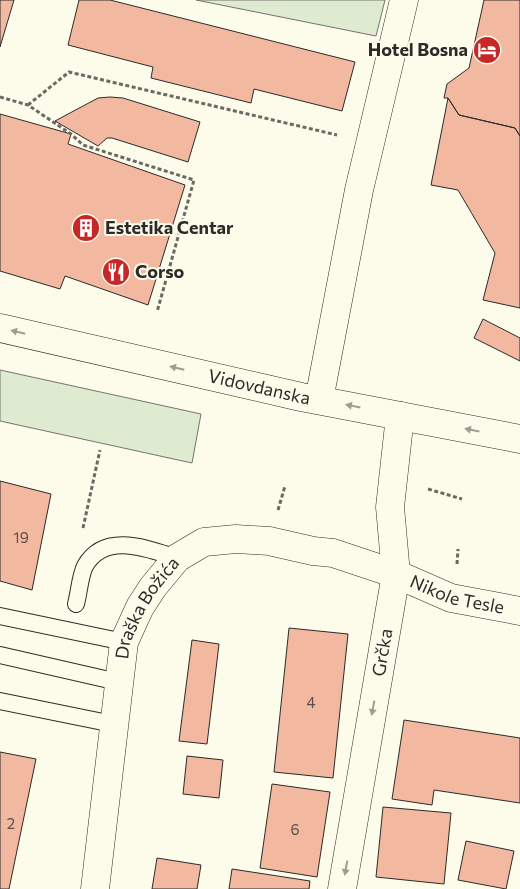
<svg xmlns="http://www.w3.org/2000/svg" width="520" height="889" viewBox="0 0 520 889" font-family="Commissioner,sans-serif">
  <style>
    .green { fill: #deebd1; stroke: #74746e }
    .building { fill: #f2b8a0; stroke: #2b2b2b }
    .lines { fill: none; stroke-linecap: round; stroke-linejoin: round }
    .lane-casing { stroke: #2b2b2b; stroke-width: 18 }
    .street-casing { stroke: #2b2b2b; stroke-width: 29 }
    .secondary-casing { stroke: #2b2b2b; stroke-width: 29 }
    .path { stroke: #6a6964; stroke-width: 3; stroke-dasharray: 4 2.5; stroke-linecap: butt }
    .lane { stroke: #fdfbea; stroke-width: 16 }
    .street { stroke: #fdfbea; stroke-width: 28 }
    .secondary { stroke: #fdfbea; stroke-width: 28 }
    .oneway { fill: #9e9d94 }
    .labels { text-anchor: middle; stroke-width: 4; stroke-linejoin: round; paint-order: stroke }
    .number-label { font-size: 15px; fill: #5d4e48 }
    .poi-label { font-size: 18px; font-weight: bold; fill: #2b2b2b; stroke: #fdfbea; text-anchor: start }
    .street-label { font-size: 18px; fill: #2b2b2b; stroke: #fdfbea }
  </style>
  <rect width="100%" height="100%" fill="#fdfbea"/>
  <path class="green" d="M 196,0 L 385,0 L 376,36 Z
    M 0,370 L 201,414 L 192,463 L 0,421 Z"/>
  <path class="building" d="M 0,0 L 14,0 L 0,47 Z
    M 79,0 L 110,0 L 355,62 L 342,111 L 254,89 L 251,103 L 151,78 L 153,67 L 68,45 Z
    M 484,0 L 520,0 L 520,136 L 515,128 L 459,115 L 448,98 L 444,98 L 447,84 L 469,68 Z
    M 110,97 L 123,98 L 200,122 L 188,162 L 112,138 L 107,138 L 98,146 L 55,121 L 98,98 Z
    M 448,98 L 459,115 L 515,128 L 520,136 L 520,308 L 483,300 L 495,253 L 458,190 L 431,185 Z
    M 0,114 L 71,134 L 68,144 L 185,185 L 148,305 L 65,276 L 60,289 L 0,271 Z
    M 483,319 L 520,338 L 520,361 L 474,338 Z
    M 0,481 L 51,494 L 32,590 L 0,581 Z
    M 289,628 L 348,634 L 333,778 L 274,772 Z
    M 192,640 L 219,644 L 207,744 L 179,741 Z
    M 404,720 L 520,738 L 520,803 L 434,790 L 432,805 L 392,799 Z
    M 0,752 L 36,759 L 9,889 L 0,889 Z
    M 187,756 L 223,760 L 219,798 L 183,794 Z
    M 272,784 L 330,792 L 317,877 L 260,868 Z
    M 383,807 L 451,813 L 444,884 L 376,877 Z
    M 466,841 L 514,851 L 506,889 L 458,880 Z
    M 157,858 L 201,865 L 197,889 L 152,889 Z
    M 232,869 L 310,881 L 309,889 L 229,889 Z"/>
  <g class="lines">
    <defs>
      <path id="lane" d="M 76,604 C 79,593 80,576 85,566 C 105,531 148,549 177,558
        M 0,616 L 124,642
        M 0,655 L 118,682
        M 0,701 L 113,724"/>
      <g id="street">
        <path d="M 319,400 L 359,190 L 404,0"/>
        <path id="s1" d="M 95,889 L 124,642 L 140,607 L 153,587 L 177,558 L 204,542 L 236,539 L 269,541 L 313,551 L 333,553 L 396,574 L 451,598 L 520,611"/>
        <path id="s2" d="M 342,889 L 396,574 L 390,507 L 400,416"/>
      </g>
      <g id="secondary">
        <path id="s3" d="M 0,328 L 301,397 L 520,439"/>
      </g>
    </defs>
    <use href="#lane" class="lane-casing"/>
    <use href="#street" class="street-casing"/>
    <use href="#secondary" class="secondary-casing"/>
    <path class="path" d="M 0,97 L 28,105 L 71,134 L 83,145 L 194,180 L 157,312
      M 28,105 L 69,72 L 337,135
      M 428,489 L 462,499
      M 278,510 L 285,486
      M 83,528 L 100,450
      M 457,564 L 458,549"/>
    <use href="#lane" class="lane"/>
    <use href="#street" class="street"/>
    <use href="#secondary" class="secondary"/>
  </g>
  <defs><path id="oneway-solid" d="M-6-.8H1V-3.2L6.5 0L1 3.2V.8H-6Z" transform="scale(1.25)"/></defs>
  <g class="oneway">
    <use href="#oneway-solid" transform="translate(18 332) rotate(-167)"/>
    <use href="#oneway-solid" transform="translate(177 368) rotate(-167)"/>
    <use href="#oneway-solid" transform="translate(353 406) rotate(-169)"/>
    <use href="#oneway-solid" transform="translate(472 430) rotate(-169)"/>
    <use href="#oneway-solid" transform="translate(373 708) rotate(100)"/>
    <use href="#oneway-solid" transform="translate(346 868) rotate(100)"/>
  </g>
  <defs>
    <symbol id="hotel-disc" viewBox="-11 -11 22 22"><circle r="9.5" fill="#c62828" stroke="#fdfbea"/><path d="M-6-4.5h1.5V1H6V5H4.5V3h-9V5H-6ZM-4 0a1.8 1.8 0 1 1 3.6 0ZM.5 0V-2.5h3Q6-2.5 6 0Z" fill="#fff"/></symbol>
    <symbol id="building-disc" viewBox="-11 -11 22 22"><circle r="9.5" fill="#c62828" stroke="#fdfbea"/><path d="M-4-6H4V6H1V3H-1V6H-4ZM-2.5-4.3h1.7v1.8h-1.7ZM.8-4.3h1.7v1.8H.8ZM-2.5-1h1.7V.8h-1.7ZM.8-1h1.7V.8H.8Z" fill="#fff"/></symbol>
    <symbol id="restaurant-disc" viewBox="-11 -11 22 22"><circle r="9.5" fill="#c62828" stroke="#fdfbea"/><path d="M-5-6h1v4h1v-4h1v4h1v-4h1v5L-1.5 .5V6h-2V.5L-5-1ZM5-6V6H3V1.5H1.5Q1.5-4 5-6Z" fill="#fff"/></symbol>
  </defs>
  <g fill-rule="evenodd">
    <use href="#hotel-disc" x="471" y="34" width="32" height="32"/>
    <use href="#building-disc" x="70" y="212" width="32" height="32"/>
    <use href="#restaurant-disc" x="100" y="256" width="32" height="32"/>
  </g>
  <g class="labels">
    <g class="number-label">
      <text x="21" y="543">19</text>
      <text x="311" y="708">4</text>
      <text x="11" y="829">2</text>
      <text x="295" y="835">6</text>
    </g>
    <g class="poi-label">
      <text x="468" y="56" text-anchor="end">Hotel Bosna</text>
      <text x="105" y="234">Estetika Centar</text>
      <text x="135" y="278">Corso</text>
    </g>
    <g class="street-label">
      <text dy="6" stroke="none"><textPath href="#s3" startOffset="266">Vidovdanska</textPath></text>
      <text dy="6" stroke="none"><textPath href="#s1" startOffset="642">Nikole Tesle</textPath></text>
      <text dy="6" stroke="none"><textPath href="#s1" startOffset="289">Draška Božića</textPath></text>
      <text dy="6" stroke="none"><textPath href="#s2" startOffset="240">Grčka</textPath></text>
    </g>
  </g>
</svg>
